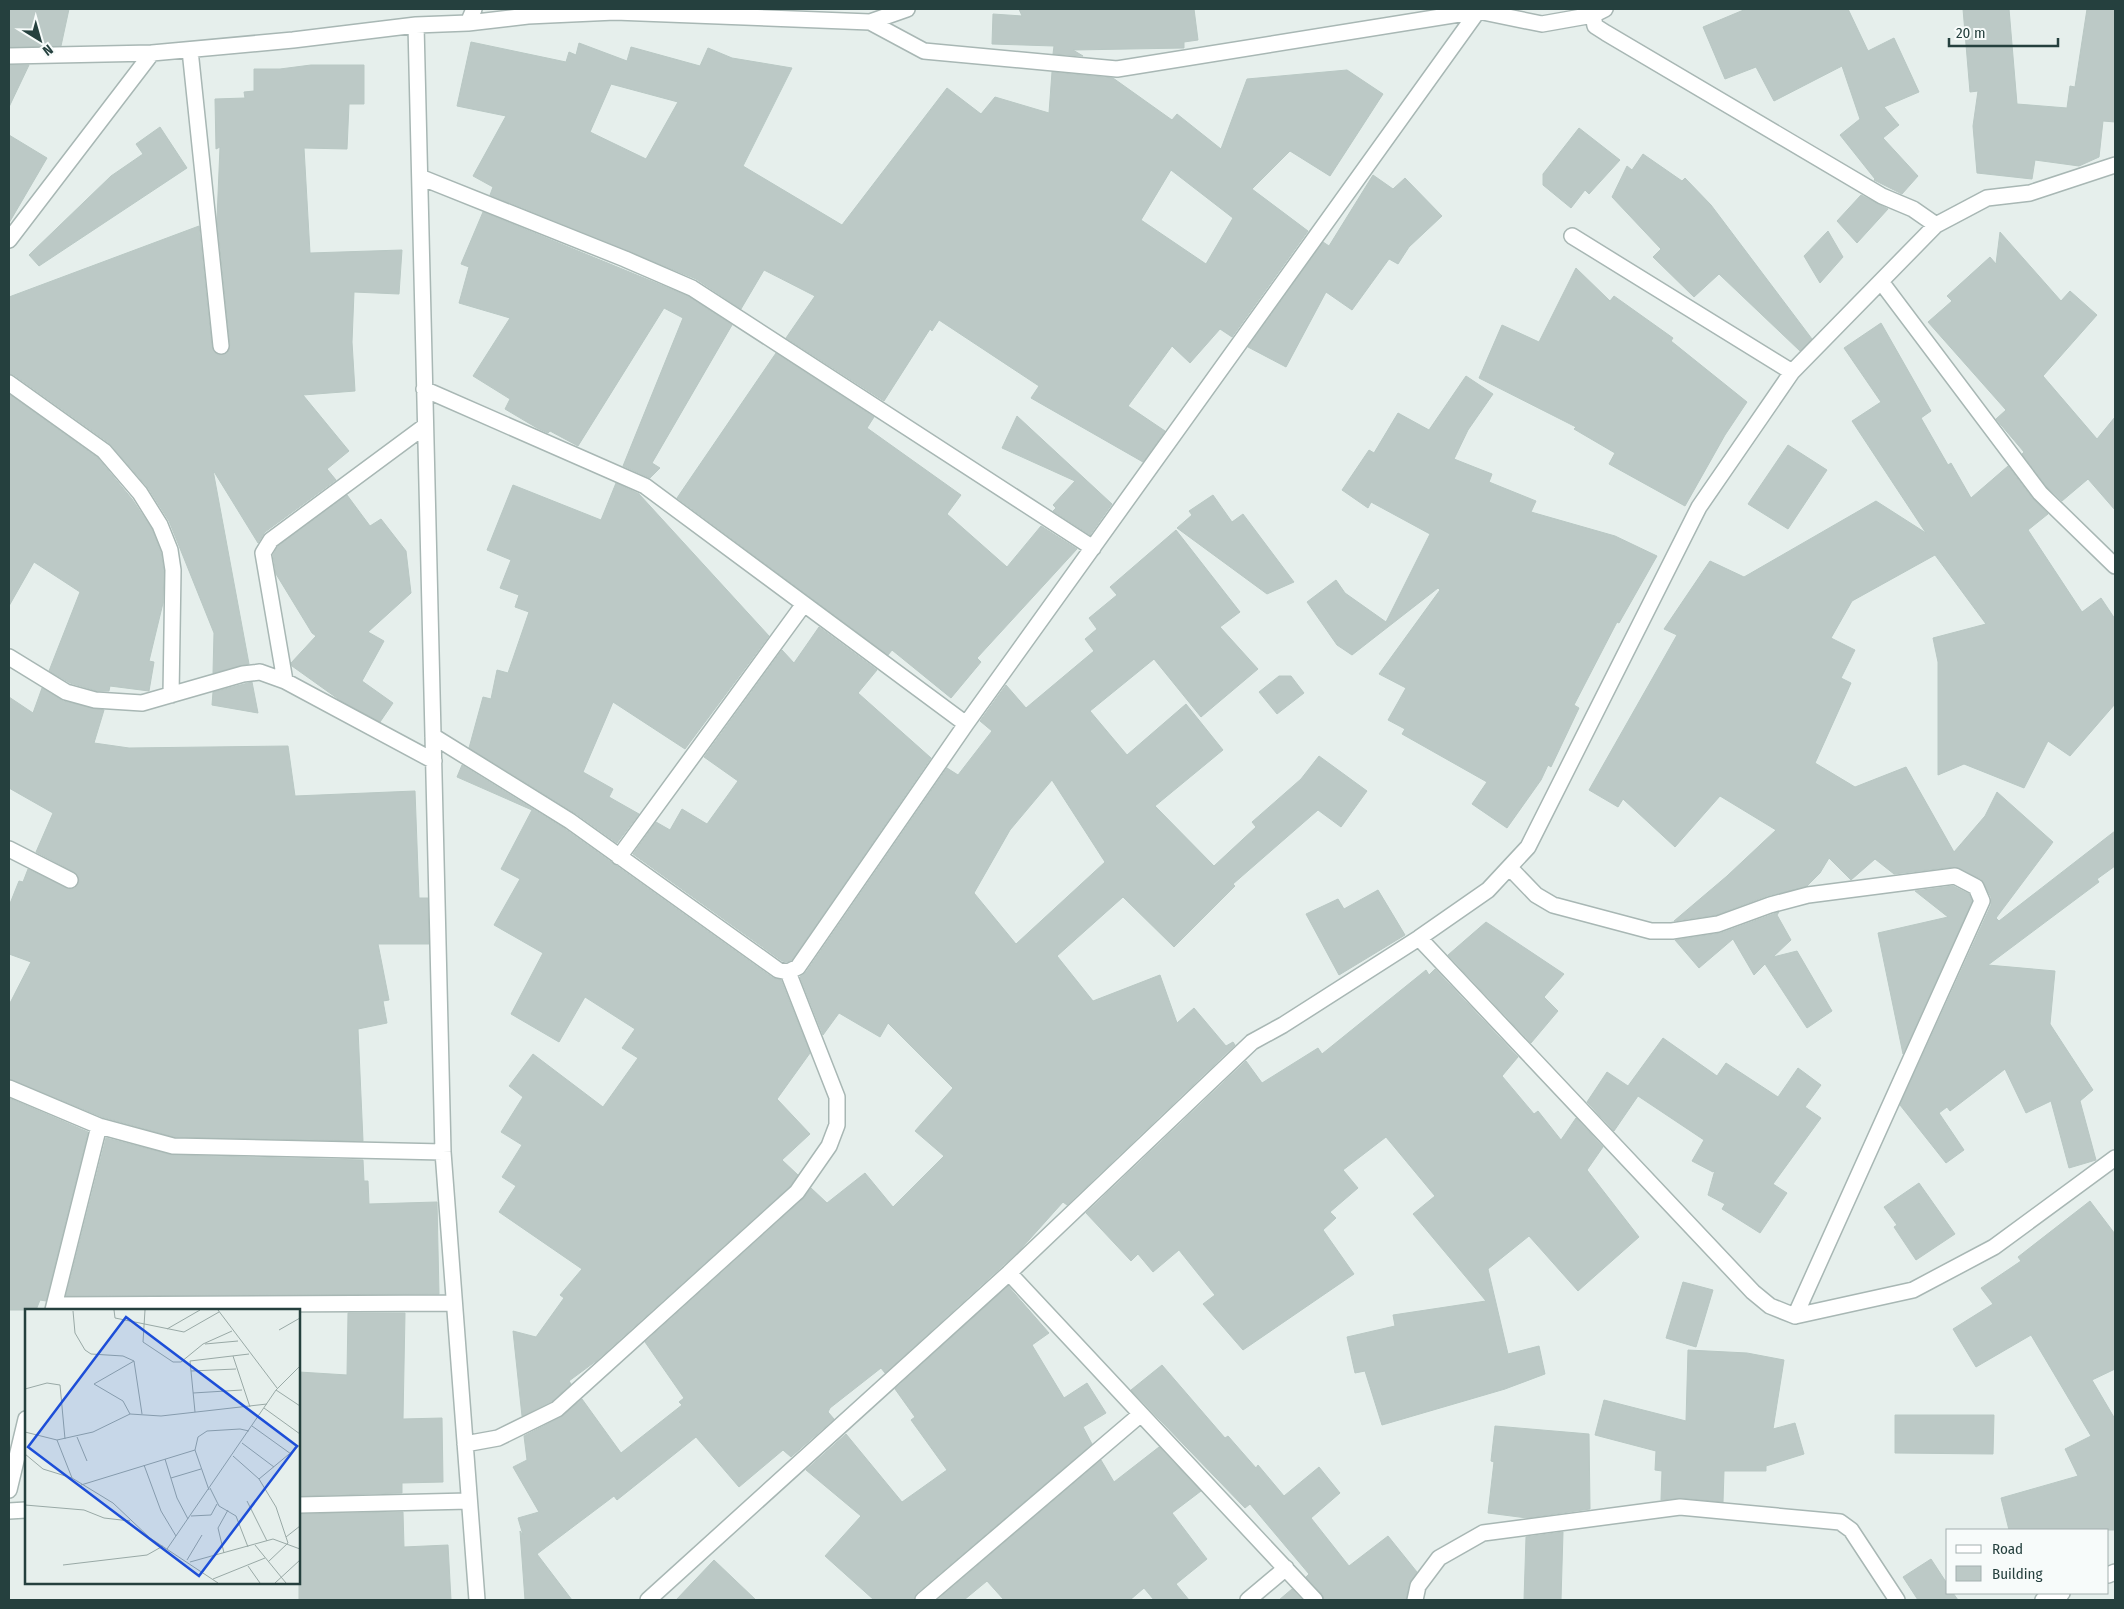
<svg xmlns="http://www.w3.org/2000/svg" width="2124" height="1609" viewBox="0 0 2124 1609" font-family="'Fira Sans Condensed',sans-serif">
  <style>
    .building { fill: #bcc9c6; stroke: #b9c8c4; fill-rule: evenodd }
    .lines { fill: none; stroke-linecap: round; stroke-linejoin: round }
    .minor-casing { stroke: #a8b7b4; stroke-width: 18 }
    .minor { stroke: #fff; stroke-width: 15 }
    .inset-road { fill: none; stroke: #99a9a6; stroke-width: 1 }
    .view { fill: #1d4ed8; fill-opacity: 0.15; stroke: #1d4ed8; stroke-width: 2.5 }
    .inset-edge { fill: none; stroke: #25403e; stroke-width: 2.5 }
  </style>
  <rect width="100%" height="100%" fill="#e6efec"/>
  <path class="building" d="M 9,9 L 69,9 L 61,46 L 9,47 Z
    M 1019,9 L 1194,9 L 1198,40 L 1184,42 L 1184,48 L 1073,50 L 1083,56 L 1053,54 L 1054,46 L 992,44 L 993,14 L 1022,16 Z
    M 1746,9 L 1848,9 L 1868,51 L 1894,38 L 1919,92 L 1884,107 L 1899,125 L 1883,138 L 1918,176 L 1902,194 L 1874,180 L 1875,179 L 1840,135 L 1860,119 L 1842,66 L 1774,101 L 1756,67 L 1725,79 L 1703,27 Z
    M 1963,9 L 2009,9 L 2017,104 L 2067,108 L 2070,86 L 2075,87 L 2087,9 L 2115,9 L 2115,122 L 2103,121 L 2099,157 L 2079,166 L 2035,160 L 2032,179 L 1977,173 L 1973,126 L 1978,91 L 1970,92 Z
    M 471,42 L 566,62 L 569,52 L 576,55 L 579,43 L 627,61 L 631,47 L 700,66 L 708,48 L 732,58 L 792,68 L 743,166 L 842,225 L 947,88 L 981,114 L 995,97 L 1049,113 L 1052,72 L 1113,78 L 1172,120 L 1177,114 L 1221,149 L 1247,79 L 1347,70 L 1383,94 L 1330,176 L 1290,151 L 1252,189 L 1308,231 L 1232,337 L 1220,329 L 1190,363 L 1172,346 L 1128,406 L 1165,431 L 1143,462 L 1031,398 L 1039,386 L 939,320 L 932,331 L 930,329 L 884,401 L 786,338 L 815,296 L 764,270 L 741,309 L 696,279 L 490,195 L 493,187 L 473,176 L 506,116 L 457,106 ZM 611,84 L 678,102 L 646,159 L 590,132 ZM 1171,170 L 1233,218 L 1206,264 L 1141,220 Z
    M 9,65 L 29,65 L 9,107 Z
    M 311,65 L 364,65 L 364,104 L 349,104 L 347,149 L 304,148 L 310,253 L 402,250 L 399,294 L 354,292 L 352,342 L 355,391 L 303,395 L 349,451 L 327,469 L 336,480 L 265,532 L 258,543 L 213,470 L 249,664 L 213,673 L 214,633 L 169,521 L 148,488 L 109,443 L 14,375 L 9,374 L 9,297 L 199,226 L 212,347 L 218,355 L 227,353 L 230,345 L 217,219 L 220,147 L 216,149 L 215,99 L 245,98 L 244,92 L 254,91 L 254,69 L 280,69 Z
    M 160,127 L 187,168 L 39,266 L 29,255 L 111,176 L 143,154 L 136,144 Z
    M 1579,128 L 1620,160 L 1589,194 L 1585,190 L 1571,208 L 1543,185 L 1543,174 Z
    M 9,135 L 47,158 L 9,223 Z
    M 1643,154 L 1682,181 L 1685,178 L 1711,205 L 1812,339 L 1800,351 L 1719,274 L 1694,297 L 1653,257 L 1661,249 L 1612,197 L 1627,166 L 1632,170 Z
    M 1373,175 L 1393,189 L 1405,178 L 1442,216 L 1409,247 L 1398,264 L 1389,259 L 1352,310 L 1326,292 L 1286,367 L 1248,347 L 1323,242 L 1329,246 Z
    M 1861,195 L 1888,209 L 1857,243 L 1837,221 Z
    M 483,212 L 688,296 L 732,325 L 652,463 L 660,468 L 650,478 L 623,466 L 683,318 L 664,308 L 578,446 L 550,431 L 548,433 L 537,428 L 505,409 L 510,399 L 473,376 L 510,318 L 459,303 L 469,267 L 461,264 Z
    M 1828,231 L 1843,257 L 1820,283 L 1804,256 Z
    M 2000,232 L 2061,301 L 2070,291 L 2097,315 L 2043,376 L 2097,439 L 2115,417 L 2115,510 L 2088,479 L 2062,501 L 2047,487 L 2022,454 L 2024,452 L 1996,419 L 2006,410 L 1928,322 L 1952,301 L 1947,296 L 1990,257 L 1996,264 Z
    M 1576,268 L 1610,301 L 1614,296 L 1673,338 L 1671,341 L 1747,402 L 1725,435 L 1685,506 L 1609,464 L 1615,453 L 1574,429 L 1576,427 L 1479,378 L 1502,325 L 1539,342 Z
    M 1881,323 L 1931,411 L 1921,418 L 1948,465 L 1951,463 L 1971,498 L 2008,466 L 2033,499 L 2048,514 L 2028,530 L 2082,612 L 2101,598 L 2115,619 L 2115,704 L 2070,756 L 2048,741 L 2024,788 L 1964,764 L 1938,775 L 1938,662 L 1933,638 L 1986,624 L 1935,555 L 1852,601 L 1831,638 L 1855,650 L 1841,678 L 1851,683 L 1815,763 L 1855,787 L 1906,767 L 1954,852 L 1985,816 L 1997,792 L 2053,842 L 1996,918 L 1999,921 L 2115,831 L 2115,866 L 2097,879 L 2099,882 L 1988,965 L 2055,971 L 2050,1024 L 2093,1090 L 2080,1101 L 2096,1160 L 2069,1168 L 2051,1101 L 2026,1113 L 2005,1069 L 1950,1111 L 1947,1107 L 1939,1113 L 1964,1150 L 1946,1163 L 1900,1105 L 1991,905 L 1991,897 L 1981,879 L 1954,867 L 1894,874 L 1875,859 L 1851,880 L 1829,858 L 1820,873 L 1807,886 L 1767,896 L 1716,915 L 1674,921 L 1727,876 L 1776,830 L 1720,796 L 1675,847 L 1623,799 L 1618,807 L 1589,790 L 1677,635 L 1664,629 L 1710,561 L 1744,577 L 1876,501 L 1926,533 L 1852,421 L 1881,402 L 1844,348 Z
    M 776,353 L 874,417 L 867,428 L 961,495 L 947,514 L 1007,567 L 1041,526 L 1077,549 L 977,658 L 981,662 L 951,698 L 892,650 L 888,655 L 677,498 Z
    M 1466,376 L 1493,394 L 1468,430 L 1454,459 L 1492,474 L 1489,482 L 1536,501 L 1531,512 L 1615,536 L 1657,556 L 1619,623 L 1617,622 L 1574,705 L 1579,708 L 1551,767 L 1548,765 L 1541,780 L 1507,828 L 1472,804 L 1487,782 L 1402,734 L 1405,729 L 1388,720 L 1406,688 L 1379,674 L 1440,590 L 1438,588 L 1352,655 L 1337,645 L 1307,602 L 1336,580 L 1345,593 L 1386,622 L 1430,534 L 1371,502 L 1368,508 L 1342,490 L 1369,450 L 1374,453 L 1398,413 L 1429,430 Z
    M 9,394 L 98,458 L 132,499 L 152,529 L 161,552 L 164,571 L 163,603 L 149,661 L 154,662 L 149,691 L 110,686 L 109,691 L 97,691 L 70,683 L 49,671 L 80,592 L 34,562 L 9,606 Z
    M 1017,416 L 1112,504 L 1090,535 L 1053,511 L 1056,508 L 1053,505 L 1075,481 L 1002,448 Z
    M 1788,445 L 1827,470 L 1788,529 L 1748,504 Z
    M 616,483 L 639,494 L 769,636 L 685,749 L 613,702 L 583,772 L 613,789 L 609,797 L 639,814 L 617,843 L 575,813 L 469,748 L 483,697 L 491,699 L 497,670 L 508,673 L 529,612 L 515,607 L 519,595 L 500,588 L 511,560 L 487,550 L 513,485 L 601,520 Z
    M 347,495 L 370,526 L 381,519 L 406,551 L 411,593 L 368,632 L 384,641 L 362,681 L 393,703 L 380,722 L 341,701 L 292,666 L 291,663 L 316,636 L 312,633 L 276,574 L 273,555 L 278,546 Z
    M 1213,495 L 1232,522 L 1243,514 L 1294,582 L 1267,594 L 1177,528 L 1192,515 L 1189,511 Z
    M 1176,530 L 1240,612 L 1220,627 L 1258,669 L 1201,717 L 1154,659 L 1090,711 L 1127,755 L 1186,704 L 1223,750 L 1155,806 L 1214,866 L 1256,827 L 1252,822 L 1301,779 L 1319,756 L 1367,791 L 1341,827 L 1318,810 L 1233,884 L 1235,886 L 1174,947 L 1123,897 L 1057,956 L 1093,1001 L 1160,975 L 1177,1023 L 1194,1008 L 1226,1046 L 1233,1042 L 1235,1045 L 1067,1205 L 1063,1202 L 1020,1250 L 885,1373 L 881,1368 L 830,1408 L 828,1412 L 834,1419 L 791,1457 L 783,1450 L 739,1487 L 696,1437 L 617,1500 L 614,1496 L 537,1554 L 572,1600 L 525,1600 L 520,1531 L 523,1535 L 518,1518 L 539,1512 L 513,1467 L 527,1460 L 524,1436 L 561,1417 L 582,1399 L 621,1453 L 682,1405 L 679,1402 L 684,1398 L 645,1342 L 803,1199 L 811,1188 L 827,1203 L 865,1173 L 893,1207 L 944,1156 L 915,1131 L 953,1088 L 888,1023 L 880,1037 L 839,1013 L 823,1035 L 800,977 L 806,972 L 947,768 L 958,775 L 992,731 L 980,721 L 1006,685 L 1026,708 L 1094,651 L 1085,639 L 1097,629 L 1089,618 L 1117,595 L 1110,587 ZM 1052,780 L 1105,862 L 1016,944 L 974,893 L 1010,830 Z
    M 819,627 L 877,670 L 858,693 L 931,758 L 792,960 L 787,962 L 782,961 L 633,854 L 656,822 L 670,830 L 682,809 L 707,824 L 738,781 L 704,757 L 782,650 L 794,663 Z
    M 1279,676 L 1291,676 L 1304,693 L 1277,714 L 1259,692 Z
    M 252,682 L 258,713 L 212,705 L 213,692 Z
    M 42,688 L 63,701 L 104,710 L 94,743 L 129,748 L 288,746 L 295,796 L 415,791 L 419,898 L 428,898 L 429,944 L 378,944 L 389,1000 L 383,1001 L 387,1023 L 358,1029 L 363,1141 L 174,1137 L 102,1117 L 9,1079 L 9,1005 L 31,962 L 9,954 L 9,906 L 19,881 L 23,882 L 28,869 L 70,889 L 75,888 L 79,880 L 74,872 L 36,852 L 53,813 L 9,788 L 9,697 L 33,713 Z
    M 462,765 L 565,829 L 773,978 L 781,980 L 810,1053 L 777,1099 L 810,1134 L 782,1160 L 798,1175 L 790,1186 L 596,1361 L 569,1381 L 571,1384 L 552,1401 L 522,1416 L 513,1331 L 536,1337 L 564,1298 L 560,1295 L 582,1269 L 499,1212 L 516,1186 L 502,1177 L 522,1145 L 501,1132 L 523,1097 L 509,1086 L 533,1054 L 603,1107 L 638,1058 L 622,1048 L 635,1029 L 585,997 L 559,1042 L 511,1014 L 543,953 L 494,925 L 520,879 L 501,869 L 532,810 L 457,777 Z
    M 1953,886 L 1969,894 L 1972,901 L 1903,1054 L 1878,933 L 1948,917 L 1915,891 Z
    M 1378,890 L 1405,935 L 1339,975 L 1306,914 L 1338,899 L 1344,909 Z
    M 1779,912 L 1777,915 L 1791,940 L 1773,957 L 1797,951 L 1832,1011 L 1807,1028 L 1765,964 L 1754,975 L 1733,939 L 1699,968 L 1675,940 L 1721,933 Z
    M 1486,922 L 1564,974 L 1544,997 L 1558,1011 L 1531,1043 L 1448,955 Z
    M 1435,969 L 1518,1057 L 1502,1076 L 1534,1114 L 1538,1111 L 1561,1140 L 1576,1118 L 1603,1147 L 1587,1170 L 1639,1237 L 1578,1291 L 1529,1236 L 1488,1269 L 1508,1354 L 1539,1346 L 1545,1374 L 1505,1389 L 1382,1425 L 1365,1371 L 1355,1373 L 1347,1337 L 1395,1326 L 1393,1315 L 1486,1301 L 1413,1214 L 1435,1196 L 1386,1137 L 1343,1170 L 1358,1188 L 1330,1212 L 1336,1218 L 1323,1230 L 1354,1274 L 1243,1350 L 1203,1304 L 1215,1295 L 1179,1250 L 1153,1272 L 1138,1254 L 1131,1261 L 1086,1213 L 1246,1061 L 1262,1083 L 1318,1048 L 1322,1054 L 1426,970 L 1429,975 Z
    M 1663,1038 L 1717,1076 L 1726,1063 L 1778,1097 L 1798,1068 L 1821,1085 L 1805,1107 L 1821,1118 L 1773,1184 L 1787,1193 L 1760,1233 L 1722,1209 L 1725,1204 L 1708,1195 L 1715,1170 L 1713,1172 L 1692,1161 L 1704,1140 L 1638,1096 L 1614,1131 L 1587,1102 L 1607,1072 L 1628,1086 Z
    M 9,1098 L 88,1132 L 46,1301 L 40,1300 L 36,1310 L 9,1310 Z
    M 106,1138 L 173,1155 L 363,1160 L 364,1181 L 368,1181 L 369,1204 L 437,1202 L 439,1294 L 66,1296 Z
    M 1919,1183 L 1955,1234 L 1916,1260 L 1894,1227 L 1897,1225 L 1884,1207 Z
    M 2090,1201 L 2115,1234 L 2115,1369 L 2092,1380 L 2115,1419 L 2115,1530 L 2009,1530 L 2001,1498 L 2078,1476 L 2065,1449 L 2091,1436 L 2031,1335 L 1976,1367 L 1953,1329 L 1993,1304 L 1981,1288 L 2021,1261 L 2018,1257 Z
    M 1683,1282 L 1713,1290 L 1696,1347 L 1666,1338 Z
    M 1008,1286 L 1049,1333 L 1032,1345 L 1064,1398 L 1087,1383 L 1106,1413 L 1083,1427 L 1092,1444 L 917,1593 L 914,1600 L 874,1600 L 825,1556 L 861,1516 L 806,1470 L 846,1434 L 902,1502 L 947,1470 L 911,1420 L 915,1417 L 895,1389 Z
    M 348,1313 L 405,1313 L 403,1419 L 442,1418 L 443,1482 L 402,1483 L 402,1493 L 299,1496 L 299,1372 L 347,1375 Z
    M 1688,1350 L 1747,1353 L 1784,1360 L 1773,1429 L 1795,1423 L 1804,1454 L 1766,1466 L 1766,1471 L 1724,1471 L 1723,1502 L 1681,1498 L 1661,1500 L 1662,1471 L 1655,1470 L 1656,1451 L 1595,1435 L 1604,1400 L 1686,1421 Z
    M 1162,1365 L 1225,1438 L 1228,1436 L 1256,1468 L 1258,1465 L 1284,1496 L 1319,1467 L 1340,1493 L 1311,1518 L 1349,1566 L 1388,1536 L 1417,1572 L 1409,1584 L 1406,1600 L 1324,1600 L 1322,1594 L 1306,1577 L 1309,1574 L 1250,1504 L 1245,1508 L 1131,1390 Z
    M 1895,1415 L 1994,1415 L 1993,1454 L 1895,1453 Z
    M 1495,1426 L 1589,1434 L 1590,1509 L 1527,1518 L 1488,1513 L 1494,1462 L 1491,1461 Z
    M 1159,1447 L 1201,1491 L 1172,1513 L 1207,1559 L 1176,1584 L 1189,1600 L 1154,1600 L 1144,1588 L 1130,1600 L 1004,1600 L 987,1581 L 964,1600 L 937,1600 L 1101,1460 L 1114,1482 Z
    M 403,1512 L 404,1547 L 448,1545 L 451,1600 L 299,1600 L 299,1514 Z
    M 1563,1532 L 1561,1600 L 1524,1600 L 1526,1537 Z
    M 1931,1559 L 1948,1585 L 1948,1593 L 1953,1593 L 1958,1600 L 1918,1600 L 1903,1577 Z
    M 714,1560 L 756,1600 L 676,1600 Z
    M 1292,1589 L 1302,1600 L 1279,1600 Z"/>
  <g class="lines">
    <defs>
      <path id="minor" d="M 1593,15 L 1595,26 L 1606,33 L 1882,196 L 1913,209 L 1936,225
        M 870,22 L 924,51 L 1117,69 L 1478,11 L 1542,24 L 1593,15 L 1605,9
        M 468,23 L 474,9
        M 416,25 L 443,1152 L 477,1600
        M 190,50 L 221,346
        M 9,56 L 152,53 L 293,40 L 416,25 L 468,23 L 528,16 L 615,12 L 870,22 L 907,9
        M 420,177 L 625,259 L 692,288 L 1093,548
        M 1572,236 L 1792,372
        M 9,240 L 152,53
        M 1882,283 L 2040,493 L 2115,566
        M 9,383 L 104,451 L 140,493 L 160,525 L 170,550 L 173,570 L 171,695
        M 424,389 L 645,486 L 966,724
        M 9,657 L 66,692 L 95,700 L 142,703 L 243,674 L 260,672 L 285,681 L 434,761
        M 285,681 L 263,553 L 271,540 L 425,426
        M 433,736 L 570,821 L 778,970 L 788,972 L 798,967 L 966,724 L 1478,11
        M 9,849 L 70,880
        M 619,857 L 804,604
        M 1510,868 L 1536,895 L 1553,905 L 1651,931 L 1672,931 L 1718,924 L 1770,905 L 1808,895 L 1955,876 L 1976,887 L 1982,901 L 1795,1316
        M 1419,938 L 1753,1292 L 1770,1306 L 1795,1316 L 1913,1290 L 1994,1247 L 2115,1158
        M 9,1088 L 99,1126 L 173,1146 L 443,1152
        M 1009,1273 L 1315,1600
        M 55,1305 L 454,1303
        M 53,1310 L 99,1126
        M 465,1444 L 498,1438 L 557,1409 L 797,1192 L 829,1146 L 837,1125 L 837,1097 L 788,972
        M 9,1490 L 26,1419
        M 299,1505 L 469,1501
        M 9,1511 L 26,1510
        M 2108,1575 L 2115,1572
        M 648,1600 L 1009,1273 L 1252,1042 L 1283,1025 L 1419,938 L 1488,890 L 1528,847 L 1699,507 L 1792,372 L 1936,225 L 1987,198 L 2030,193 L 2115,165
        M 923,1600 L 1141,1414
        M 1248,1600 L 1286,1568
        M 1415,1600 L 1418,1586 L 1439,1558 L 1483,1533 L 1680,1507 L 1840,1522 L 1851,1530 L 1897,1600
        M 2043,1600 L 2062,1593"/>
    </defs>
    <use href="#minor" class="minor-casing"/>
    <use href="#minor" class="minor"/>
  </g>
  <g transform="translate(25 1309)">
    <rect width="275" height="275" fill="#e6efec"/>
    <path class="inset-road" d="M 89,1 L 90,9 L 159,23 L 194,3M 120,1 L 118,33 L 148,53 L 156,53 L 178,35 L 207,22M 193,1 L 252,79M 48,2 L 50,24 L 60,41 L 66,45 L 98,47 L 109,52 L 117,105M 142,20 L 175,1M 254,21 L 275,9M 180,35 L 213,32M 208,47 L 225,98M 166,62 L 211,60M 0,80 L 22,74 L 35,76 L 40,130M 251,81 L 275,97M 168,84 L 217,81M 239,99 L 275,125M 170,103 L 165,52 L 224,45M 105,105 L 98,92 L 69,75 L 109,52M 227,117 L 266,145M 0,123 L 32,131 L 68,123 L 105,105 L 136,107 L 242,95M 52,128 L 62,152M 32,131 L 47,169M 217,134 L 249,158M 0,145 L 18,160 L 47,169 L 88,194 L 125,229 L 193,274M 208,147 L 234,170 L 251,198 L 263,234M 140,150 L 152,189 L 163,210M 119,156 L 136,202 L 151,227M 146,169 L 176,160M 234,170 L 275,136M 56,176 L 170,141M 185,179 L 194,197 L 211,207 L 223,238M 184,181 L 170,141 L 173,128 L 182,122 L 215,120 L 224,122M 222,192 L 242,232M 0,196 L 59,201 L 79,209 L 105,212M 166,207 L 186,206 L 192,195M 261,228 L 275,217M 230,236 L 261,274M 142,240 L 251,81 L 275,57M 199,244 L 193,219 L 203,201M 162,251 L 177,226M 165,253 L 248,230 L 275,240M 243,253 L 263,234M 38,256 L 122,246 L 138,237M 223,257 L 235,274M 188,270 L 240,249M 250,274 L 275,251"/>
    <path class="view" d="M 101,8 L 272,137 L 174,267 L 3,138 Z"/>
    <rect width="275" height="275" class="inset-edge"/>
  </g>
  <rect width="2124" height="1609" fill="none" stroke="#25403e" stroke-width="20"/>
  <rect x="1946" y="1529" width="162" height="65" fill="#f7fbfa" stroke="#a3b0af"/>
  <rect x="1956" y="1545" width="25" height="8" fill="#ffffff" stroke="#a3b0af"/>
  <text x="1992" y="1554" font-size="15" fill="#25403e">Road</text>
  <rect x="1956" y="1566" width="25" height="15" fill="#bcc9c6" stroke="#a3b0af"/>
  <text x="1992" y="1579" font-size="15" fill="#25403e">Building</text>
  <g transform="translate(40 40) rotate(143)" stroke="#f7fbfa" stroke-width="4" paint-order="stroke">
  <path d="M0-4L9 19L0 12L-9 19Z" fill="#25403e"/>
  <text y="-8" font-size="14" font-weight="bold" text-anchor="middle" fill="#25403e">N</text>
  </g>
  <path d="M1949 38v8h109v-8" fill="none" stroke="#25403e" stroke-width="2.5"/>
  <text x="1956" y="38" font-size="15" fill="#25403e" stroke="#f7fbfa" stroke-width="4" paint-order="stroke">20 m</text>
</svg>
